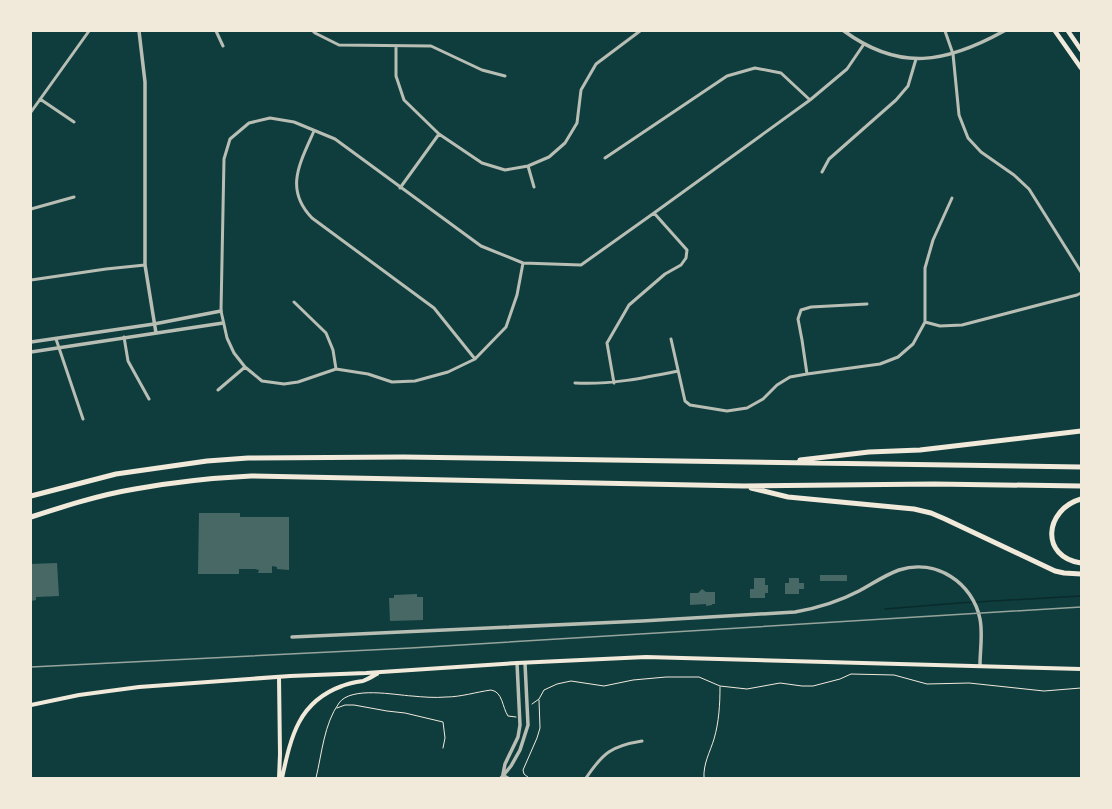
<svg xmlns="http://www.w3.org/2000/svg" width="1112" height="809" viewBox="0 0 1112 809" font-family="Figtree,sans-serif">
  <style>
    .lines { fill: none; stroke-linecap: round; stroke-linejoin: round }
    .stream { stroke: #0a2a2b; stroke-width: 1.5 }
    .building { fill: #486865 }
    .path { stroke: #f1e9da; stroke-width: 1 }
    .minor { stroke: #b8beb3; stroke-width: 3 }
    .tertiary { stroke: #b8beb3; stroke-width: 3.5 }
    .secondary { stroke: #f1e9da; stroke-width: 4 }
    .primary { stroke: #f1e9da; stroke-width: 4.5 }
    .motorway { stroke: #f1e9da; stroke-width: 5 }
    .rail { stroke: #97a49c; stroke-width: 1.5 }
  </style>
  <rect width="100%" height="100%" fill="#0f3d3e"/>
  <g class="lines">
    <path class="stream" d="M 885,609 L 959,603 L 1081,596"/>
  </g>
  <path class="building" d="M 199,513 L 240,513 L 240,517 L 289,517 L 289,570 L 277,569 L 277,567 L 272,566 L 272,573 L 258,573 L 259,570 L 255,569 L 239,569 L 239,574 L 198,574 Z
    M 57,563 L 59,596 L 36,597 L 36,600 L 31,601 L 31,564 Z
    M 820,575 L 847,575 L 847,581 L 820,581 Z
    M 754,578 L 765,578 L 765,585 L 768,585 L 768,593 L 765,593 L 765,598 L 750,598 L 750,589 L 754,589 Z
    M 789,578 L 799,578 L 799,583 L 804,583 L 804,589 L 799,589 L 799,594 L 785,594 L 785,583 L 789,583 Z
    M 702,589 L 706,592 L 715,592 L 715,604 L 712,604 L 712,605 L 706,606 L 706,604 L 690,605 L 690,593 L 698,593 Z
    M 417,594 L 417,597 L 423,597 L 423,620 L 390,621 L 389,598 L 394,598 L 394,595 Z"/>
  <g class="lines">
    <path class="path" d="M 532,704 L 539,699 L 544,690 L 557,684 L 571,681 L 604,686 L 633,680 L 666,677 L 699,677 L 720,686 L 747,689 L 780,683 L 802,686 L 813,686 L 840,679 L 851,674 L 894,675 L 927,684 L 969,683 L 1044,691 L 1081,688
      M 337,708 L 345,705 L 354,705 L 387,711 L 405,713 L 443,722 L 445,738 L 443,748
      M 316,778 C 322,753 324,724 339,703 C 351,686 395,695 412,696 C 423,697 435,698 446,697 C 461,697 476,692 491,690 C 503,692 502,707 508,716 L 516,717
      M 529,778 L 524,774 L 523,770 L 537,738 L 540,728 L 539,700
      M 704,778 C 703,764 710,752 714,739 C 719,722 720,704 720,687"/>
    <path class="minor" d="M 216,31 L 223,46
      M 313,31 L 315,33 L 339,45 L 431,46 L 482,70 L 505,76
      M 945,31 L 953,54 L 959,115 L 968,138 L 981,152 L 1014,175 L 1029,189 L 1081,272
      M 396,46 L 396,76 L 404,100 L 439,134 L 482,163 L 505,170 L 528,166 L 549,157 L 565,143 L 577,123 L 581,90 L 596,64 L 640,31
      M 40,99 L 74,122
      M 31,112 L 89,31
      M 314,131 C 300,163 284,189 312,218 L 434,308 L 475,359
      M 605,158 L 727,76 L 755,68 L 781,73 L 810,100
      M 528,166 L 534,187
      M 822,172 L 829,159 L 896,100 L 908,86 L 916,59
      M 400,188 L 439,134
      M 31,209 L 74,197
      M 523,263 L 517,295 L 506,327 L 475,359 L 448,372 L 415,381 L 392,382 L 368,374 L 336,369 L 298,382 L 284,384 L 262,381 L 245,367 L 234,353 L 227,338 L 221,311 L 224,159 L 230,139 L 249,123 L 270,118 L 294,122 L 335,139 L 481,246 L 523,263 L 581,265 L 654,213 L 810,100 L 847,69 L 864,44
      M 31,280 L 106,269 L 145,265
      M 294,302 L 326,333 L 333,350 L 336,369
      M 925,322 L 940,326 L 962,325 L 1077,295 L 1081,293
      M 124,337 L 128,361 L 149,399
      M 56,339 L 83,419
      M 671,339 L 685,401 L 690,405 L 727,411 L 747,408 L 763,399 L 777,385 L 790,377 L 807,374 L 880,364 L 898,357 L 913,344 L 925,322 L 925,268 L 933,240 L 952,198
      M 807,374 L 802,340 L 798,319 L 801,310 L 811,307 L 867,304
      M 575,383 C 610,385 644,378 678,371
      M 614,383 L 607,343 L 629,305 L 665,274 L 681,265 L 686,258 L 687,250 L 654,213
      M 218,390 L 245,367
      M 503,775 L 508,778
      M 586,778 C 603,753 611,746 642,741"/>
    <path class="tertiary" d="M 139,31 L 145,82 L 145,265 L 156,333
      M 844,31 C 900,72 946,63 1004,31
      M 31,342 L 154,324 L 221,311
      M 31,352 L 223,323
      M 292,637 L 642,621 L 795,612 C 818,608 838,602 859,591 C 872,584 885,575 899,570 C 936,558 973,583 980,619 C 983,634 980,650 980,665
      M 503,774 L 505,764 L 518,737 L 520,725 L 517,663
      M 501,778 L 511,766 L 520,750 L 528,725 L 525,663"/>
    <path class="secondary" d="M 279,677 L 280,754 L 279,778
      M 31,705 L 79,695 L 139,687 L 290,676 L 366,673 L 517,663 L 646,657 L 1081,669
      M 282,778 C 291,737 298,702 342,686 C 349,683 356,682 363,681 C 368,679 373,676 377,674"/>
    <path class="primary" d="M 1055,31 L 1081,68
      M 1068,31 L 1081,50"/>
    <path class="motorway" d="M 800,460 L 869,452 L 920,450 L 1081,431
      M 751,488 L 788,497 L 914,509 L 931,513 L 945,519 L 1055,571 L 1064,573 L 1081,574
      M 31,496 L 116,474 L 207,461 L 248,458 L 403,457 L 1081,467
      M 1081,499 C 1044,510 1040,557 1081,563
      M 31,517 C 65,506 99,495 135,489 C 173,482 212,478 251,476 L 744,486 L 934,484 L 1081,486"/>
    <path class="rail" d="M 31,667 L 411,648 L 1081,607"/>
  </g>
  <rect width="1112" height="809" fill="none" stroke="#f1e9da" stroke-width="64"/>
</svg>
